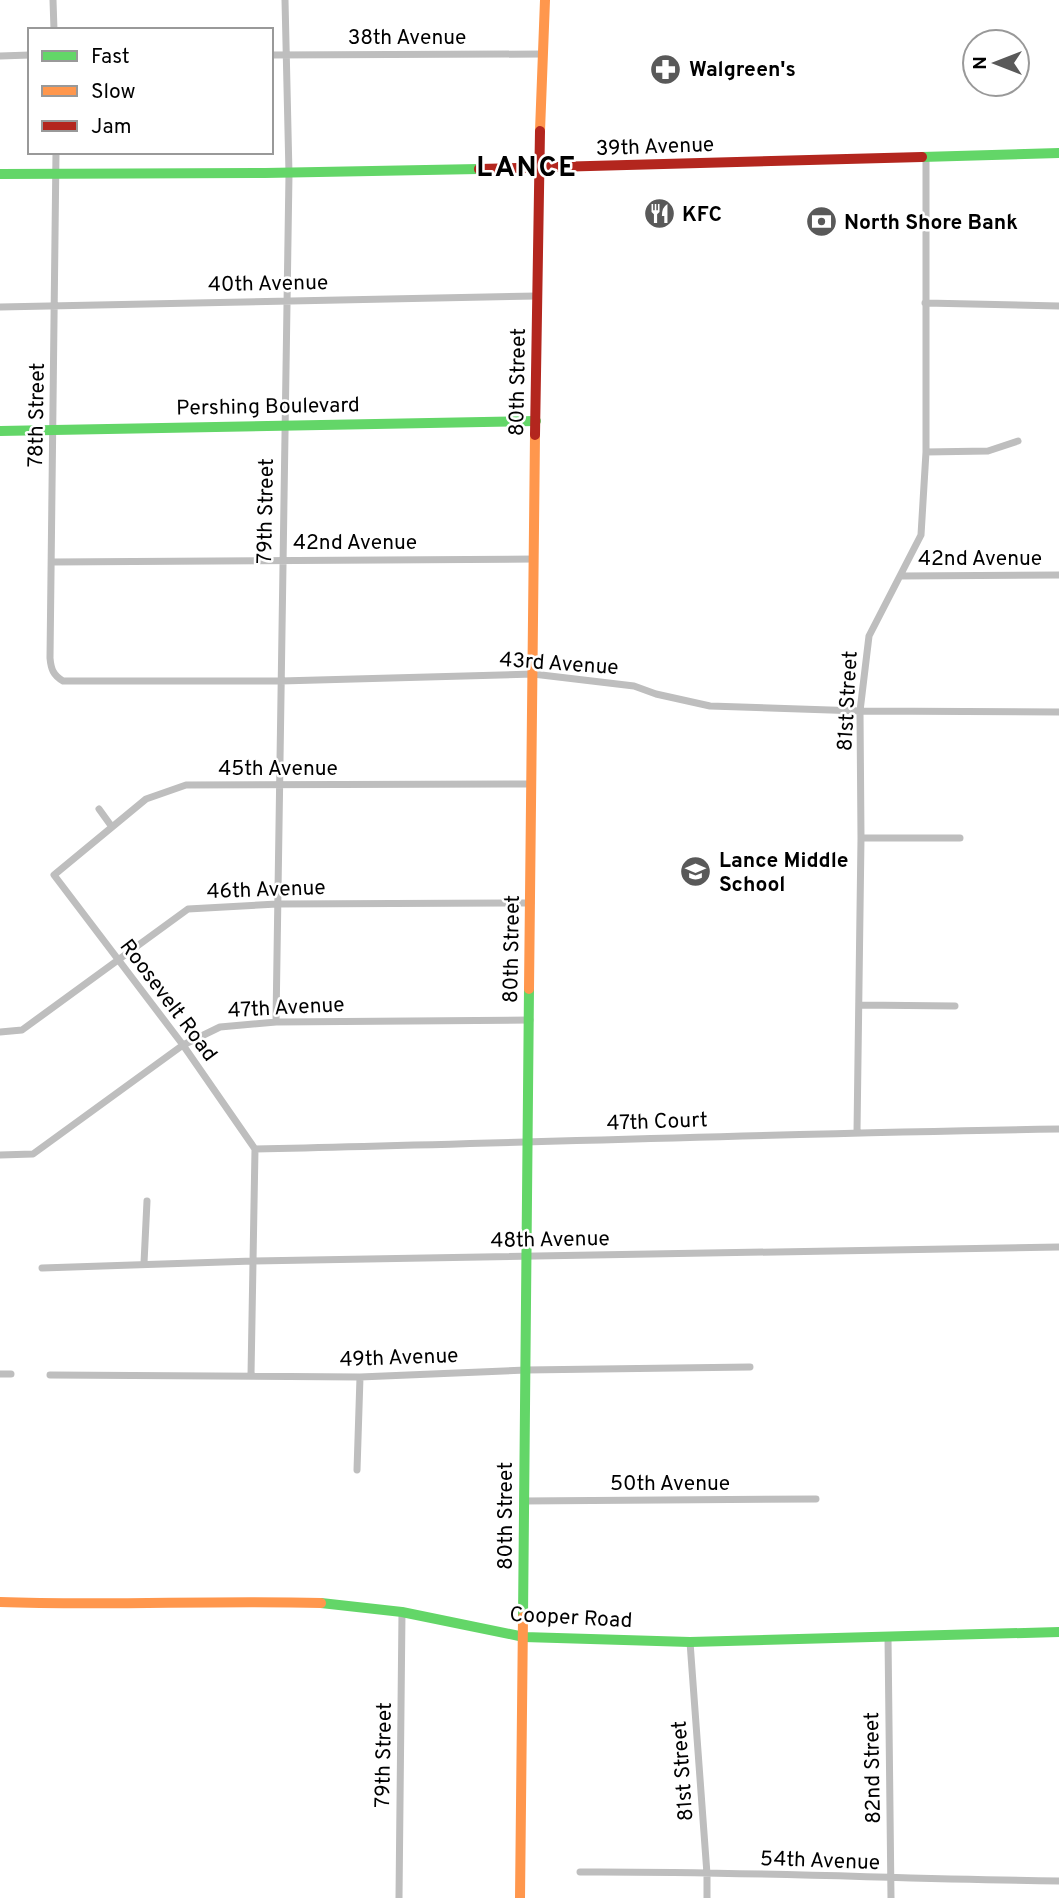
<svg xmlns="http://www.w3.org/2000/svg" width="1059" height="1898" viewBox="0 0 1059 1898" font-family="Overpass,sans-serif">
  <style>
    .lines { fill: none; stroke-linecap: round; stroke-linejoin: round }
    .street { stroke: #bebebe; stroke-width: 7 }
    .fast { stroke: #63d668; stroke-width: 10 }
    .slow { stroke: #ff974d; stroke-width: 10 }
    .jam { stroke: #b3261e; stroke-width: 10 }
    .labels { text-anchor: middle; stroke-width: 5; stroke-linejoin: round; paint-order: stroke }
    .street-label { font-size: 21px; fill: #000; stroke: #fff }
    .poi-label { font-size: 21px; font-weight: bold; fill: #000; stroke: #fff; text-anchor: start }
    .district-label { font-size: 28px; font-weight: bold; letter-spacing: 2px; fill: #000; stroke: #fff }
  </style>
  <rect width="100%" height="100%" fill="#fff"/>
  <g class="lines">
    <path class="street" d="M 53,0 L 54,30
      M 271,55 L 543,54
      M 0,56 L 30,55
      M 56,152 L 50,658 C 51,669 53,675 63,681 L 281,681 L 533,674 L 634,686 L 656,694 L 710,706 L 860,711 L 1059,712
      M 925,303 L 1059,306
      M 0,307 L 537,296
      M 926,452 L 988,451 L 1018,441
      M 52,562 L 534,559
      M 901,576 L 1059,575
      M 99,809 L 112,827
      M 861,838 L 960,838
      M 859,1005 L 955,1006
      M 276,1022 L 289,174 L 285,0
      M 0,1032 L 22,1030 L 188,909 L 277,904 L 531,903
      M 857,1132 L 861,838 L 860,711 L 869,636 L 921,535 L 926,452 L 926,158
      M 255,1149 L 183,1045 L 54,875 L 146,799 L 186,785 L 532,784
      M 255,1149 C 523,1143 791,1133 1059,1129
      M 0,1155 L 33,1154 L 183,1045 L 220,1027 L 276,1022 L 530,1020
      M 144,1263 L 147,1201
      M 42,1268 L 253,1261 L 1059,1247
      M 0,1374 L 11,1374
      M 50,1375 L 360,1377 L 526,1370 L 750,1367
      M 251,1375 L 255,1149
      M 357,1470 L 360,1377
      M 523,1501 L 816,1499
      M 888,1637 L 891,1898
      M 690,1642 L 707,1874 L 707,1898
      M 580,1872 C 739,1871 899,1879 1059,1881
      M 399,1898 L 402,1612"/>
    <path class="fast" d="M 922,157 L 1059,153
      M 0,174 L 265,173 L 479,169
      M 0,431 L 536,421
      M 321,1603 L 402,1612 L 524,1637 L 690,1642 L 1059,1632
      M 523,1617 L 529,989"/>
    <path class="slow" d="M 540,131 L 545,0
      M 529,989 L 535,435
      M 0,1602 C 107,1606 214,1600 321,1603
      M 520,1898 L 523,1617"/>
    <path class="jam" d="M 479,169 L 922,157
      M 535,435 L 540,131"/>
  </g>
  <defs>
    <symbol id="pharmacy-disc" viewBox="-11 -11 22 22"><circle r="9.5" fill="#595959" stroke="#fff"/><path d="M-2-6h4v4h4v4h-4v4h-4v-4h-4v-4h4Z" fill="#fff"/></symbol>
    <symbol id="restaurant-disc" viewBox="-11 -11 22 22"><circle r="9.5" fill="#595959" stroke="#fff"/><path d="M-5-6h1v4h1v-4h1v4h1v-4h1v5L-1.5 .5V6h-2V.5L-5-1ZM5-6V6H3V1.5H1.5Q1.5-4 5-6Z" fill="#fff"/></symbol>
    <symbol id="bank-disc" viewBox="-11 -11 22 22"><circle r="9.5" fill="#595959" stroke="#fff"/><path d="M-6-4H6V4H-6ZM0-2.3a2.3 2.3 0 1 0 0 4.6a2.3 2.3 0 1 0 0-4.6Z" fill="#fff"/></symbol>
    <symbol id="school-disc" viewBox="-11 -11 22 22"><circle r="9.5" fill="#595959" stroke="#fff"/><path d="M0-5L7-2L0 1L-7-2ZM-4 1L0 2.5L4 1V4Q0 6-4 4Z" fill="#fff"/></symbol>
  </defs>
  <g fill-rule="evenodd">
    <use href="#pharmacy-disc" x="648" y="52" width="35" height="35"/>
    <use href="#restaurant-disc" x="642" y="196" width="35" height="35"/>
    <use href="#bank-disc" x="804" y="204" width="35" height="35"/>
    <use href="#school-disc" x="678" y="854" width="35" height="35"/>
  </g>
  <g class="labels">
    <g class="street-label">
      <text x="407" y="44">38th Avenue</text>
      <text transform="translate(655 146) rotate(-2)" y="7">39th Avenue</text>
      <text transform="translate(268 283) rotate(-1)" y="7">40th Avenue</text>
      <text transform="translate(517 382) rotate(-89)" y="7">80th Street</text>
      <text transform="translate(268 406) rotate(-1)" y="7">Pershing Boulevard</text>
      <text transform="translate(36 415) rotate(-89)" y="7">78th Street</text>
      <text transform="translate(265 511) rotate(-89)" y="7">79th Street</text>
      <text x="355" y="549">42nd Avenue</text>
      <text x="980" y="565">42nd Avenue</text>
      <text transform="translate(559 663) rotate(4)" y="7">43rd Avenue</text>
      <text transform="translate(847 701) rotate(-87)" y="7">81st Street</text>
      <text x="278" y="775">45th Avenue</text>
      <text transform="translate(266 889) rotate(-2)" y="7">46th Avenue</text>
      <text transform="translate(511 949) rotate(-89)" y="7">80th Street</text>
      <text transform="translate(169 1000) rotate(53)" y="7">Roosevelt Road</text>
      <text transform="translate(286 1007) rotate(-3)" y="7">47th Avenue</text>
      <text transform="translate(657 1121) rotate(-2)" y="7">47th Court</text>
      <text transform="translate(550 1239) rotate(-1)" y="7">48th Avenue</text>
      <text transform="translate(399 1357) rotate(-2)" y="7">49th Avenue</text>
      <text x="670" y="1490">50th Avenue</text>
      <text transform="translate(505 1516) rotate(-90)" y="7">80th Street</text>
      <text transform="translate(571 1617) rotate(3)" y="7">Cooper Road</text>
      <text transform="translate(383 1755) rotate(-89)" y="7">79th Street</text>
      <text transform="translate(872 1768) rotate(-91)" y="7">82nd Street</text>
      <text transform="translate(682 1771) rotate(-94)" y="7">81st Street</text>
      <text transform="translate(820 1860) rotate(2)" y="7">54th Avenue</text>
    </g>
    <g class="poi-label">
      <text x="689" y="76">Walgreen's</text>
      <text x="682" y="221">KFC</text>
      <text x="844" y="229">North Shore Bank</text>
      <text x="719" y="867">Lance Middle<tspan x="719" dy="24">School</tspan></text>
    </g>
    <g class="district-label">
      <text x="527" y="176">LANCE</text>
    </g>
  </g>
  <rect x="28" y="28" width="245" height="126" fill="#ffffff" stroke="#999999" stroke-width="2"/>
  <rect x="42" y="51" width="35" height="10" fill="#63d668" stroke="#999999" stroke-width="2"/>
  <text x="91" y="63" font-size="21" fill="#000000">Fast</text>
  <rect x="42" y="86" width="35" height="10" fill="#ff974d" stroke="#999999" stroke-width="2"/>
  <text x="91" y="98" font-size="21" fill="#000000">Slow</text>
  <rect x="42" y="121" width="35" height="10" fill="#b3261e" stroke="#999999" stroke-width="2"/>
  <text x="91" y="133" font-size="21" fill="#000000">Jam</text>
  <g transform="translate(996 63) rotate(270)"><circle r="33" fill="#ffffff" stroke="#999999" stroke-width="2"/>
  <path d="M0-5L12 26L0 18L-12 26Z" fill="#595959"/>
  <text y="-10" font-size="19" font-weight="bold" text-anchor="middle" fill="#000000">N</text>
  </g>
</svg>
